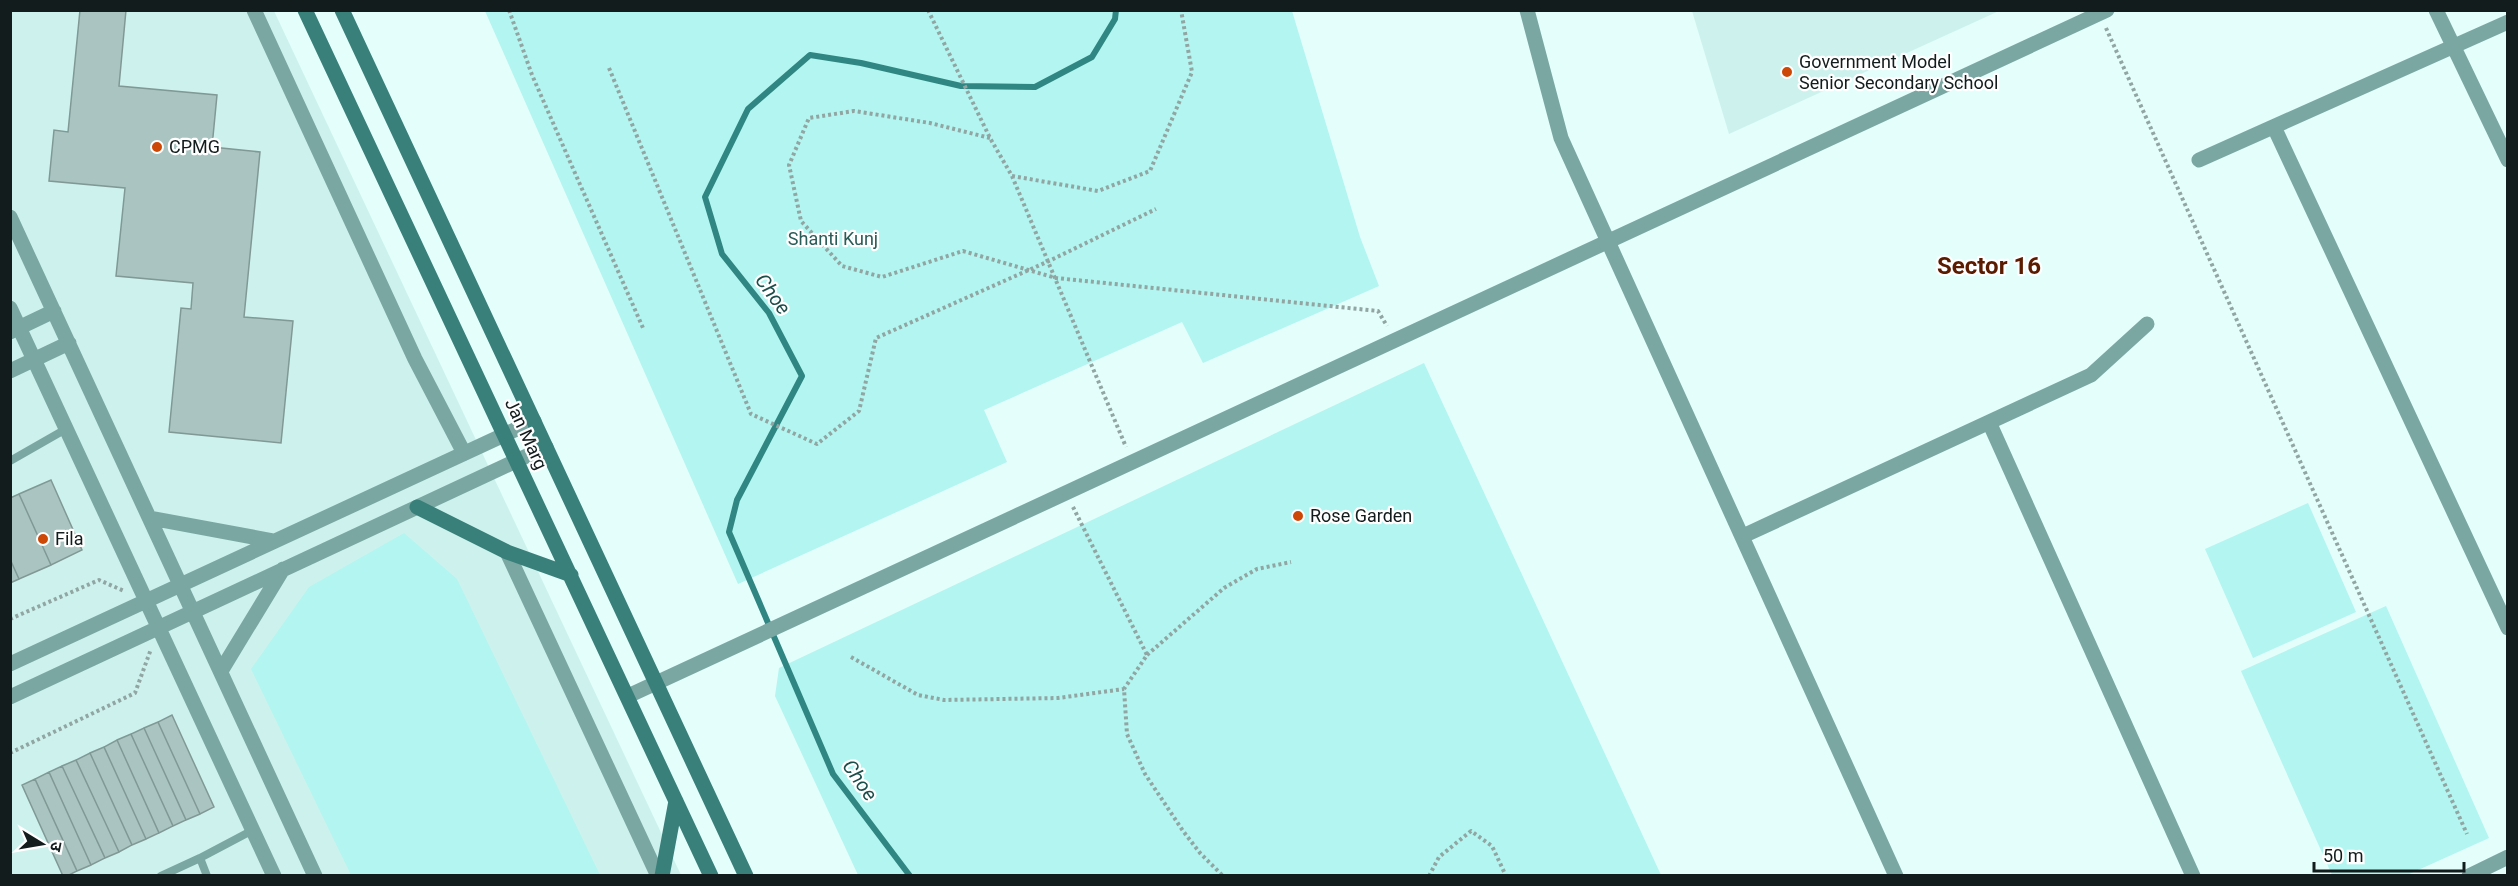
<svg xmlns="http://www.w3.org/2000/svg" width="2518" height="886" viewBox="0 0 2518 886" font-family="Roboto,'Noto Sans Devanagari',sans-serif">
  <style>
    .built { fill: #cdf2ee }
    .green { fill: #b3f5f0 }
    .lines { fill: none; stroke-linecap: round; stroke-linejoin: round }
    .stream { stroke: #308682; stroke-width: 6 }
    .building { fill: #aac4c1; stroke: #809996; stroke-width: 1.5 }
    .path { stroke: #91a5a3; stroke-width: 4; stroke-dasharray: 3 3; stroke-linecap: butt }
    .service { stroke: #7ba7a3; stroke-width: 8 }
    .minor { stroke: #7ba7a3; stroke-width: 15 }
    .tertiary { stroke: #7ba7a3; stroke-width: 15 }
    .secondary { stroke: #39807b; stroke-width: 15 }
    .poi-dot { fill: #cd4707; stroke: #fff; stroke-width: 2 }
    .labels { text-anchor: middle; stroke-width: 4.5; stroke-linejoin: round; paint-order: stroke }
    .poi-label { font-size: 18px; fill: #131c1c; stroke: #fff; text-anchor: start }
    .park-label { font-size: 18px; fill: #2a5c58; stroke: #fff }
    .street-label { font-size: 18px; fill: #131c1c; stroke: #fff }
    .water-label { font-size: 20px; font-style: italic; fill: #1b4d4a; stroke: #fff }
    .district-label { font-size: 24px; font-weight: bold; fill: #5b1b01; stroke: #fff }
  </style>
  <rect width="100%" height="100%" fill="#e3fefb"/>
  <path class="built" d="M 10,11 L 274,11 L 681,875 L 11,875 Z
    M 1692,11 L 1692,10 L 1999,11 L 1729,134 Z"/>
  <path class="green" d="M 485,11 L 1292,11 L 1360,237 L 1379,286 L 1203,363 L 1182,322 L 984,410 L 1007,462 L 738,584 Z
    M 1424,363 L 1661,875 L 858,875 L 775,696 L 779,668 Z
    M 2308,503 L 2356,612 L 2253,658 L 2205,549 Z
    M 404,533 L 457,579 L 600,875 L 351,875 L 251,669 L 309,587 Z
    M 2386,606 L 2489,838 L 2407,875 L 2332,875 L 2241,671 Z"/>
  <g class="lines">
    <path class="stream" d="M 910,876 L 833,774 L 729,532 L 737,500 L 802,376 L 769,313 L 722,254 L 705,197 L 748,109 L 810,55 L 861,63 L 961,86 L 1035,87 L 1092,57 L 1115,19 L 1116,10"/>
  </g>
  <path class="building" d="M 80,10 L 126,10 L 119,86 L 217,95 L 212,147 L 260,152 L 244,317 L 293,321 L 281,443 L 169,432 L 181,308 L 191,309 L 193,283 L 116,276 L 125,188 L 49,181 L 54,130 L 68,132 Z
    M 51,480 L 82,550 L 51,565 L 19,494 Z
    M 19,494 L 51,565 L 19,579 L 10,559 L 10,498 Z
    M 10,559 L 19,579 L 10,583 Z
    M 172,715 L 214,807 L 200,814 L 158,722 Z
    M 158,722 L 200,814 L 186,820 L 144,728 Z
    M 144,728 L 186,820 L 173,826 L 131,734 Z
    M 131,734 L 173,826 L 159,833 L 117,740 Z
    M 117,740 L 159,833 L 146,839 L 104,747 Z
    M 104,747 L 146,839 L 132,845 L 90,753 Z
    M 90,753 L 132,845 L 119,852 L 76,760 Z
    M 76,760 L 119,852 L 105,858 L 62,766 Z
    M 62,766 L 105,858 L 91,865 L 49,772 Z
    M 49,772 L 91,865 L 77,871 L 35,779 Z
    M 35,779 L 77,871 L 67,876 L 63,876 L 22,785 Z"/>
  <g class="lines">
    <path class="path" d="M 509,10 L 532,75 L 643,328
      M 928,10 L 990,138 L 1012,176 L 1126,447
      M 2106,28 L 2467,834
      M 609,68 L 751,414 L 817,444 L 859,411 L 876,338 L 1049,261 L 1156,209
      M 990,138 L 930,123 L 854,111 L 809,118 L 789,165 L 801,221 L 842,266 L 882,277 L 963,251 L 1056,278 L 1378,311 L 1387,326
      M 1012,176 L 1098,191 L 1150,171 L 1192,72 L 1181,10
      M 1073,507 L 1147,655 L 1124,689 L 1127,734 L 1145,774 L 1183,831 L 1200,853 L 1223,876
      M 10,619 L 99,580 L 124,591
      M 1147,655 L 1224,588 L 1257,569 L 1291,562
      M 851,657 L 918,695 L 944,700 L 1058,698 L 1124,689
      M 10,753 L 135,693 L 151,649
      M 1429,876 L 1439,857 L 1471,831 L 1492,846 L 1506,876"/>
    <path class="service" d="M 10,461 L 66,429
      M 200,858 L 253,830
      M 161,876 L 200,858 L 207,876"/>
    <path class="minor" d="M 1527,10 L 1561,138 L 1896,876
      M 2436,10 L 2508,160
      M 2274,127 L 2508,628
      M 2199,160 L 2508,22
      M 10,217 L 315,876
      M 10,308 L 274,876
      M 10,332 L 54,311
      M 10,371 L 69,343
      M 1989,422 L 2193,876
      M 150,518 L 274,541
      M 1743,536 L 2091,375 L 2147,324
      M 10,664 L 534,421
      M 221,671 L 283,569
      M 628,696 L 2107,10
      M 10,697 L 546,447
      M 2469,876 L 2508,857"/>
    <path class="tertiary" d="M 254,10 L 415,359 L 464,453
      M 507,552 L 658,876"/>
    <path class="secondary" d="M 305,10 L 711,876
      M 342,10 L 746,876
      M 417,507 L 507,552 L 571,575
      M 662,876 L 676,801"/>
  </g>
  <g class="poi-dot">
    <circle cx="1787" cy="72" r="6"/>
    <circle cx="157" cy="147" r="6"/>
    <circle cx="1298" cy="516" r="6"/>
    <circle cx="43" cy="539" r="6"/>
  </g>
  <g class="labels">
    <g class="poi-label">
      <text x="1799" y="68">Government Model<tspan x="1799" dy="21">Senior Secondary School</tspan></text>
      <text x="169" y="153">CPMG</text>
      <text x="1310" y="522">Rose Garden</text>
      <text x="55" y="545">Fila</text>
    </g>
    <g class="park-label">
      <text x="833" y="245">Shanti Kunj</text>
    </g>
    <g class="street-label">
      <text transform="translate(526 434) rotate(65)" y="6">Jan Marg</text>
    </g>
    <g class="water-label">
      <text transform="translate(773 294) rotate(54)" y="7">Choe</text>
      <text transform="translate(860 780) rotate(55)" y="7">Choe</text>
    </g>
    <g class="district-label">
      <text x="1989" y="274">Sector 16</text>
    </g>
  </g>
  <rect width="2518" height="886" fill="none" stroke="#131c1c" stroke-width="24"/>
  <g transform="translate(42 844) rotate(101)" stroke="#ffffff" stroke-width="4.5" paint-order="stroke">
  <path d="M0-4.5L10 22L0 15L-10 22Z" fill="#131c1c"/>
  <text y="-9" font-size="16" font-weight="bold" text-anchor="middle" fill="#131c1c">उ</text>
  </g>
  <path d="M2314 862v9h150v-9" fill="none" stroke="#131c1c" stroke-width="3"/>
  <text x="2323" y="862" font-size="18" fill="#131c1c" stroke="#ffffff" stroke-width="4.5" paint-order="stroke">50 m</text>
</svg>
